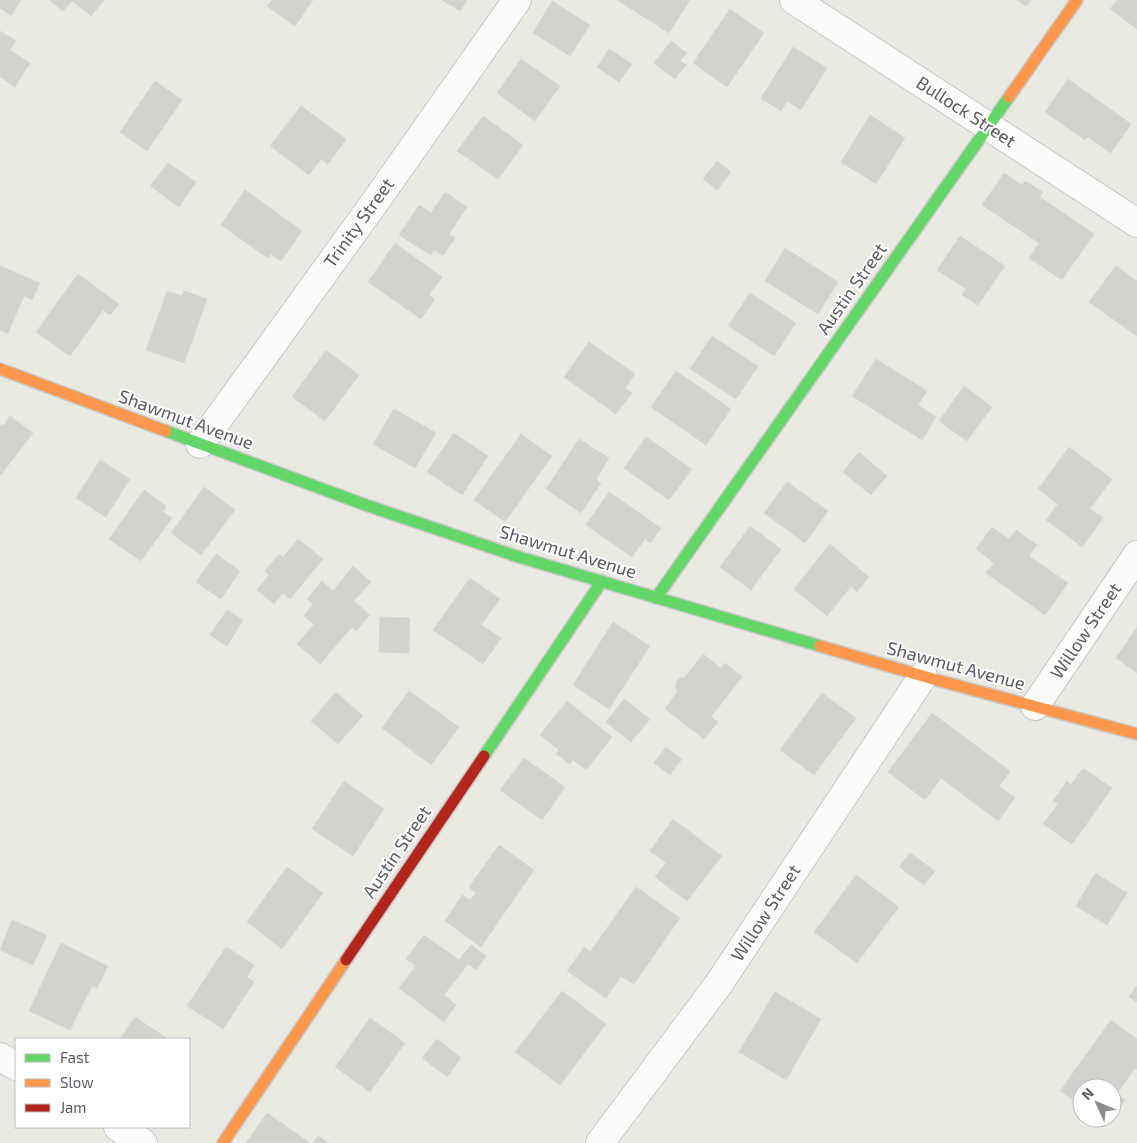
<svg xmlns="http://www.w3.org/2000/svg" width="1137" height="1143" viewBox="0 0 1137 1143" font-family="'Exo 2',sans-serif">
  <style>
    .building { fill: #d3d2ce; stroke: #d9d8d2 }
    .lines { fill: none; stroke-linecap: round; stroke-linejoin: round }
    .street-casing { stroke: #c7c8c6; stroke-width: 30 }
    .fast-casing { stroke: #c8c8c7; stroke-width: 14 }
    .slow-casing { stroke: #c8c8c7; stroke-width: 14 }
    .jam-casing { stroke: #c8c8c7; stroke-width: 14 }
    .street { stroke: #fcfcfb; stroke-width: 28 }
    .fast { stroke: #63d668; stroke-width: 11 }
    .slow { stroke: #ff974d; stroke-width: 11 }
    .jam { stroke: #b3261e; stroke-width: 11 }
    .labels { text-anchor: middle; stroke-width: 4; stroke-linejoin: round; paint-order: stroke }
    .street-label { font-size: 18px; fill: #585b62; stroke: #fff }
  </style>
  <rect width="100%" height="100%" fill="#eae9e2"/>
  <path class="building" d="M 0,0 L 21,0 L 11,16 L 0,8 Z
    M 49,0 L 104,0 L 91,16 L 72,1 L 63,11 Z
    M 272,0 L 313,0 L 295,26 L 267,6 Z
    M 442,0 L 467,0 L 460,11 Z
    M 617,0 L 690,0 L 669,33 Z
    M 1017,0 L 1031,0 L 1026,6 Z
    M 1117,0 L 1137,0 L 1137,29 L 1110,9 Z
    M 552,1 L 590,25 L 570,56 L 533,33 Z
    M 730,9 L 764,33 L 727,87 L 693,63 Z
    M 0,31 L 16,41 L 10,50 L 30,63 L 15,87 L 0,77 Z
    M 671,41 L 687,53 L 680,61 L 686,65 L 675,79 L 654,63 Z
    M 793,47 L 827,68 L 801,110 L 787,101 L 781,111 L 761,98 Z
    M 609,49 L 632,64 L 619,82 L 597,67 Z
    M 521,59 L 560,86 L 535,121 L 497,93 Z
    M 1068,79 L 1131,124 L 1111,153 L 1088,137 L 1085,140 L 1045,112 Z
    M 155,81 L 182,100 L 147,151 L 120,132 Z
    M 301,106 L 346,139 L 328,164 L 321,159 L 309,175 L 270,146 Z
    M 870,115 L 905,138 L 876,184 L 841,162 Z
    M 483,116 L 523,145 L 498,179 L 457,151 Z
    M 717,161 L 731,172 L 717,190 L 703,179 Z
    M 168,163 L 196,182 L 179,207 L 150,186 Z
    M 1004,173 L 1022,185 L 1025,181 L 1043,192 L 1040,197 L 1094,234 L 1062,280 L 1029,258 L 1039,243 L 982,205 Z
    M 245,190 L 302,231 L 281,261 L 271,254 L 268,258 L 221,225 Z
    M 445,192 L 467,207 L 449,234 L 455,238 L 443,256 L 434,250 L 431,255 L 399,235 L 419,205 L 431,213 Z
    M 960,236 L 1005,266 L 978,305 L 962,295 L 966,289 L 937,270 Z
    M 395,243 L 442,277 L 429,295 L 435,299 L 421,319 L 368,282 Z
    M 785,248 L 838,282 L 818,314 L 765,281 Z
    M 0,266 L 40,283 L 32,300 L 24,296 L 8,333 L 0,330 Z
    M 1116,266 L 1137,281 L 1137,336 L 1089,302 Z
    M 78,274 L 119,304 L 110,315 L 103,310 L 70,356 L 36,332 Z
    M 167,291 L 182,296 L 184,291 L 207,299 L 184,363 L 146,350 Z
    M 750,293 L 796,323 L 774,356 L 728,326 Z
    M 712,336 L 758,366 L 736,399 L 690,369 Z
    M 589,342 L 635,374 L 625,388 L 632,393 L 616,414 L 564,377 Z
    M 326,350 L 359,375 L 325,421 L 292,397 Z
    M 876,359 L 927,391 L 918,405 L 936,417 L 922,440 L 852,396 Z
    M 676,371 L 731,409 L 706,445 L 651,407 Z
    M 964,386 L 992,407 L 967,441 L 939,421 Z
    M 394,409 L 436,433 L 415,468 L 373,444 Z
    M 10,416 L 33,433 L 0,476 L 0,424 L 3,426 Z
    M 454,433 L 488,456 L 462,495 L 427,472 Z
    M 521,434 L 552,456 L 505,522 L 474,500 Z
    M 646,437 L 692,469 L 669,500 L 624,468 Z
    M 579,439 L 609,458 L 596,480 L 601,483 L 581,513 L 546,489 Z
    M 1069,447 L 1112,479 L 1090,509 L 1103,518 L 1082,547 L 1046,520 L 1058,504 L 1038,489 Z
    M 859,452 L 887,476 L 871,495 L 843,472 Z
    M 100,460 L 130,479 L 106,517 L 76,498 Z
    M 787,482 L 828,511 L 805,543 L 764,513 Z
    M 204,487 L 235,510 L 201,555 L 171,533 Z
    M 144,490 L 166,506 L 163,512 L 172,518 L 141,561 L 109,539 Z
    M 609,492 L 661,528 L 650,543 L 645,539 L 632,557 L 586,525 Z
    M 750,526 L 781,549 L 751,590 L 720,567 Z
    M 992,527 L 1009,539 L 1016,530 L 1037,545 L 1029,556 L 1068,583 L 1045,615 L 986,573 L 994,563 L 976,549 Z
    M 298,539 L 323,559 L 290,599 L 283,593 L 274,604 L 257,590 L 269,575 L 265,571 L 279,554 L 283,557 Z
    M 830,544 L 869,577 L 857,592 L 851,586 L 827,616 L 794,589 Z
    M 216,554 L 240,571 L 221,599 L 196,582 Z
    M 353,566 L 371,582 L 354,601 L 370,615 L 356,631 L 352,627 L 320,664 L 297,644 L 314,624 L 304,616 L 313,604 L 307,599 L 322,581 L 333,591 Z
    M 470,578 L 500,599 L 481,625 L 501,638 L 483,664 L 433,630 Z
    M 227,610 L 243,620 L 227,646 L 210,635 Z
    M 380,617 L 410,618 L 409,653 L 379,652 Z
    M 613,622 L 650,646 L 609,709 L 573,685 Z
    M 1137,627 L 1137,673 L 1116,658 Z
    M 703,654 L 721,668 L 725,663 L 742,677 L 711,717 L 718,722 L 704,739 L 665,709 L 677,692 L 676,687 L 676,682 L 680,678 L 685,677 Z
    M 409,691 L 459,727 L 431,765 L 382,728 Z
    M 336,692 L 363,716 L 338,744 L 311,721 Z
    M 822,693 L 856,718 L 814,775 L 780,750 Z
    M 624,699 L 650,719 L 631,742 L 606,722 Z
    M 567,701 L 612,737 L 586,770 L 573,760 L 570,764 L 556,754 L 559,750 L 540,735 Z
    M 932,713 L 1010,771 L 999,786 L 1015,798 L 998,821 L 941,778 L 925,800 L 888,772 Z
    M 666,747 L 682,759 L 670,775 L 654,763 Z
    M 524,758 L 565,787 L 542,820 L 500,790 Z
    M 1083,768 L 1112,788 L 1072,844 L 1043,824 L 1058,804 L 1053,801 L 1067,781 L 1071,785 Z
    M 344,781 L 384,809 L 353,856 L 312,829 Z
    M 673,819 L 722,856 L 687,901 L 655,877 L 666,863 L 650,851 Z
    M 499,845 L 534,870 L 481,947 L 445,921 L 462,895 L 470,900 L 476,893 L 469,887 Z
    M 910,853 L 935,871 L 924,885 L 899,867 Z
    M 287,867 L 323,893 L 282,949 L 247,922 Z
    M 1095,873 L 1127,893 L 1107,925 L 1076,906 Z
    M 856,875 L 899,907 L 857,963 L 814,932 Z
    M 636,887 L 680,918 L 634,984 L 621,976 L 606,998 L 567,971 L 584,947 L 590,952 Z
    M 12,920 L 47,935 L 33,965 L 0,950 Z
    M 424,935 L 459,960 L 471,945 L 486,956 L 476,970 L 468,964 L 444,995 L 456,1005 L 444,1022 L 399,988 L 416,966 L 406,959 Z
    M 61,943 L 108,966 L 97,988 L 92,986 L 70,1030 L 29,1011 Z
    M 226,947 L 254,965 L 247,977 L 254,982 L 223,1029 L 187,1006 Z
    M 1137,985 L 1137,1002 L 1129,997 Z
    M 562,991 L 606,1024 L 560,1085 L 515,1052 Z
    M 775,992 L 821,1019 L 786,1080 L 739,1052 Z
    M 135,1017 L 168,1039 L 120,1039 Z
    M 370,1018 L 405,1043 L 370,1092 L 335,1067 Z
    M 1111,1020 L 1137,1039 L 1137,1069 L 1135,1068 L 1117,1094 L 1125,1100 L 1108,1124 L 1099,1118 L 1112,1118 L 1112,1088 L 1082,1088 L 1082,1106 L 1060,1091 Z
    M 437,1039 L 461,1058 L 447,1077 L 422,1058 Z
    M 267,1113 L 310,1143 L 246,1143 Z
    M 318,1136 L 329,1143 L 313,1143 Z"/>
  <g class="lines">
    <defs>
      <path id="street" d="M 794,0 L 1137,223
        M 200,444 L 375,202 L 517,0
        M 1035,706 L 1137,555
        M 0,1057 L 16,1066
        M 118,1127 L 143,1143
        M 600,1143 L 718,985 L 923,676"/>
      <path id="fast" d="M 166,431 L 363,504 L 519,557 L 820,646
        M 656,598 L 1009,97
        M 484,756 L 602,581"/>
      <path id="slow" d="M 1009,97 L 1077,0
        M 0,369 L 166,431
        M 820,646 L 933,679 L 1137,734
        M 223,1143 L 346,960"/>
      <path id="jam" d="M 346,960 L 484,756"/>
    </defs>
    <use href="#street" class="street-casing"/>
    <use href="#fast" class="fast-casing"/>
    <use href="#slow" class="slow-casing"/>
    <use href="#jam" class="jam-casing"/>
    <use href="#street" class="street"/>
    <use href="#fast" class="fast"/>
    <use href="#slow" class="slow"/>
    <use href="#jam" class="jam"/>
  </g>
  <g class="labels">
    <g class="street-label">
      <text transform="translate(966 112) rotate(33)" y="6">Bullock Street</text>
      <text transform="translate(359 223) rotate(-54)" y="6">Trinity Street</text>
      <text transform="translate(852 289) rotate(-55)" y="6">Austin Street</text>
      <text transform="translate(186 420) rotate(20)" y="6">Shawmut Avenue</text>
      <text transform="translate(568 552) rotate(17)" y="6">Shawmut Avenue</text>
      <text transform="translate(1086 631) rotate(-56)" y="6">Willow Street</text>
      <text transform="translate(956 666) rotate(15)" y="6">Shawmut Avenue</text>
      <text transform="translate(397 852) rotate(-56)" y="6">Austin Street</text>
      <text transform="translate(766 913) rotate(-57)" y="6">Willow Street</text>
    </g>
  </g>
  <rect x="15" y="1038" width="175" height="90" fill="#ffffff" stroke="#bcbdc0"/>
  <rect x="25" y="1054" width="25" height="8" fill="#63d668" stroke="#bcbdc0"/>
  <text x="60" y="1063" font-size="15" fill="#585b62">Fast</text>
  <rect x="25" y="1079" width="25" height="8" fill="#ff974d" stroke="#bcbdc0"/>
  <text x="60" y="1088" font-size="15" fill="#585b62">Slow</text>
  <rect x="25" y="1104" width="25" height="8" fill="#b3261e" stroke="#bcbdc0"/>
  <text x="60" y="1113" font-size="15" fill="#585b62">Jam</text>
  <g transform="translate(1097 1103) rotate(314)"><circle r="24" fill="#ffffff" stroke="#bcbdc0"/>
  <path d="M0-4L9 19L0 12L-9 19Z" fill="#8b8d8f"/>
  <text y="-8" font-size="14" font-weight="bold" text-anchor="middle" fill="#585b62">N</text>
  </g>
</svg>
